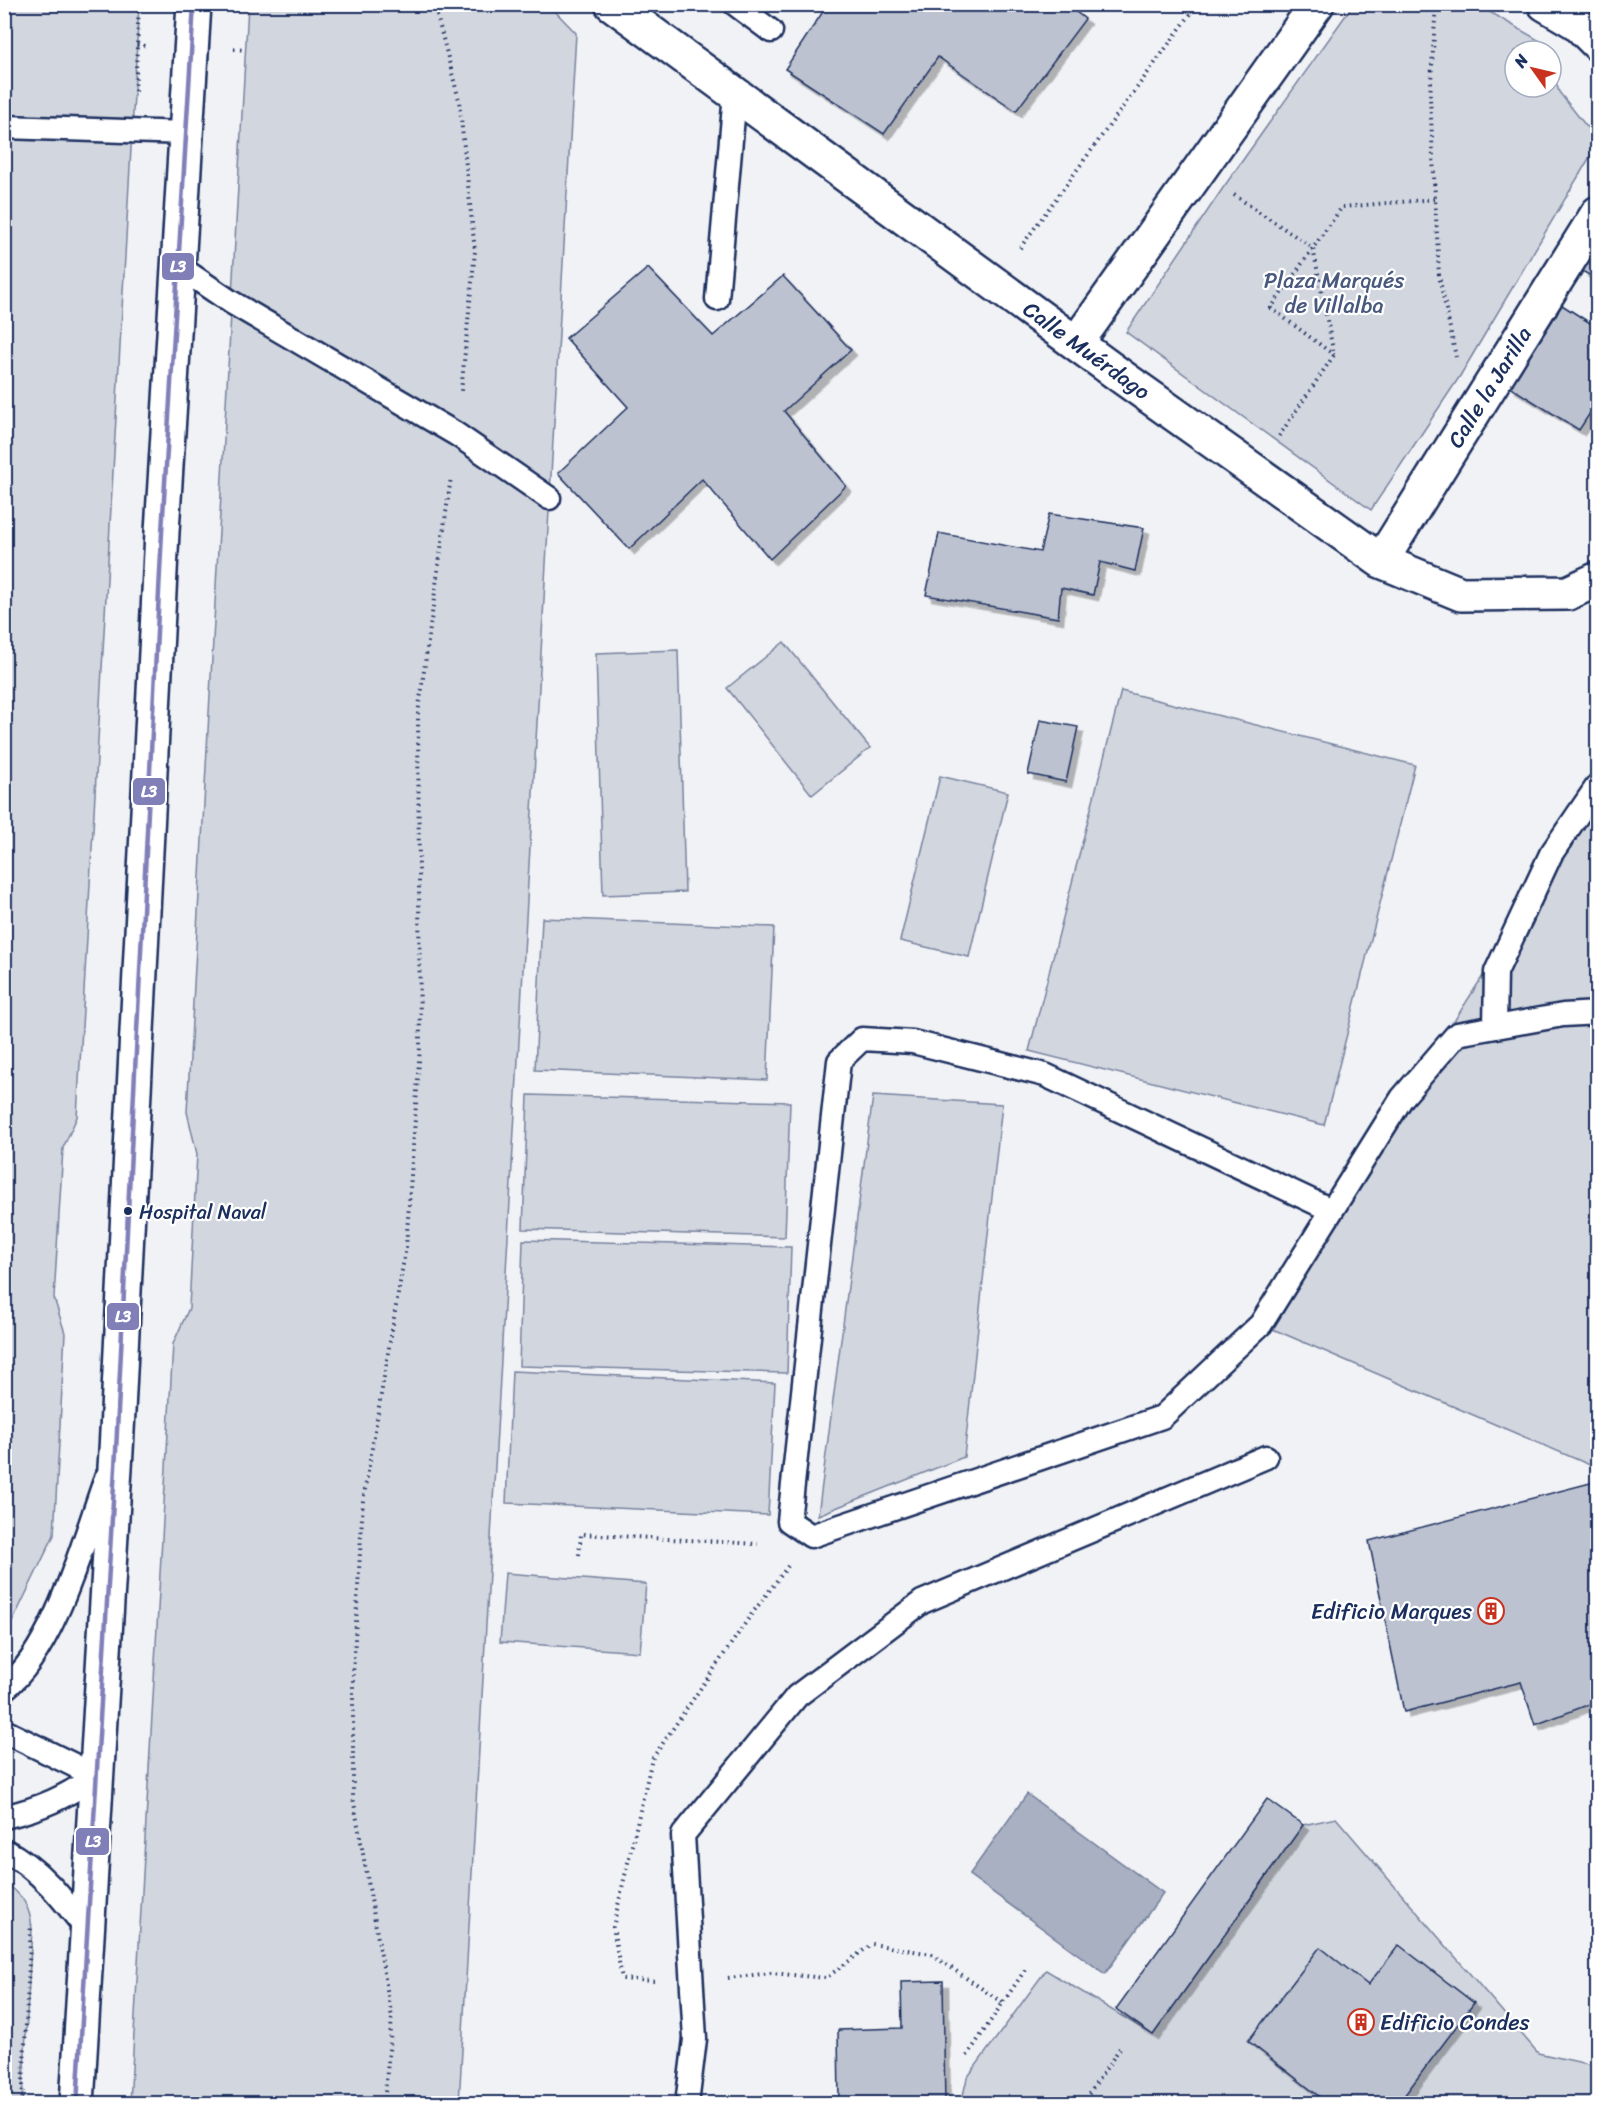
<svg xmlns="http://www.w3.org/2000/svg" width="1602" height="2108" viewBox="0 0 1602 2108" font-family="Sriracha,sans-serif">
  <style>
    .green { fill: #d2d6df; stroke: #76829e; stroke-width: 1.5 }
    .water { fill: #a8b0c2; stroke: #707c9a; stroke-width: 1.5 }
    .building { fill: #bcc2d0; stroke: #1b2f5e; stroke-width: 1.5; filter: url(#shadow) }
    .lines { fill: none; stroke-linecap: round; stroke-linejoin: round }
    .lane-casing { stroke: #1b2f5e; stroke-width: 27 }
    .street-casing { stroke: #1b2f5e; stroke-width: 38 }
    .secondary-casing { stroke: #1b2f5e; stroke-width: 38 }
    .path { stroke: #1b2f5e; stroke-width: 4; stroke-dasharray: 1.5 4.5; stroke-linecap: butt }
    .lane { stroke: #fff; stroke-width: 22 }
    .street { stroke: #fff; stroke-width: 33 }
    .secondary { stroke: #fff; stroke-width: 33 }
    .bus-1-casing { stroke: #fff; stroke-width: 9 }
    .bus-1 { stroke: #817fb8; stroke-width: 4.5 }
    .bus-dot { fill: #1b2f5e; stroke: #fff; stroke-width: 2 }
    .labels { text-anchor: middle; stroke-width: 4.5; stroke-linejoin: round; paint-order: stroke }
    .bus-label { font-size: 20px; fill: #1b2f5e; stroke: #fff; text-anchor: start }
    .park-label { font-size: 22px; fill: #49597e; stroke: #fff }
    .street-label { font-size: 22px; fill: #1b2f5e; stroke: #fff }
    .poi-label { font-size: 22px; fill: #1b2f5e; stroke: #fff; text-anchor: end }
    .line-badge { stroke: #fff; stroke-width: 2 }
    .badge-label { font-size: 16px; text-anchor: middle; font-weight: bold; fill: #fff }
  </style>
  <defs>
    <filter id="shadow"><feDropShadow dx="5.5" dy="5.5" stdDeviation="0" flood-color="#0004"/></filter>
  </defs>
  <rect width="100%" height="100%" fill="#f1f2f5"/>
  <filter id="ink" filterUnits="userSpaceOnUse"><feTurbulence type="fractalNoise" baseFrequency=".0167" numOctaves="2"/><feDisplacementMap in="SourceGraphic" scale="12" xChannelSelector="R" yChannelSelector="G"/><feConvolveMatrix kernelMatrix="1 2 1 2 8 2 1 2 1" color-interpolation-filters="sRGB"/></filter>
  <g filter="url(#ink)">
    <path class="green" d="M 5,5 L 139,5 L 77,1117 L 63,1148 L 54,1298 L 65,1333 L 54,1535 L 5,1637 Z
      M 248,5 L 549,5 L 576,33 L 459,2103 L 130,2104 L 173,1344 L 189,1308 L 197,1154 L 187,1112 Z
      M 1353,5 L 1478,5 L 1545,44 L 1547,51 L 1515,51 L 1515,87 L 1551,87 L 1551,65 L 1559,92 L 1598,141 L 1597,145 L 1460,376 L 1371,510 L 1126,332 L 1223,188 Z
      M 784,642 L 870,748 L 812,795 L 727,688 Z
      M 678,650 L 685,892 L 603,895 L 596,653 Z
      M 1121,691 L 1415,765 L 1324,1125 L 1029,1051 Z
      M 940,776 L 1008,792 L 969,957 L 900,941 Z
      M 1597,797 L 1597,1468 L 1261,1324 Z
      M 542,918 L 774,927 L 767,1080 L 535,1070 Z
      M 528,1095 L 790,1102 L 785,1237 L 523,1229 Z
      M 873,1096 L 1002,1104 L 964,1457 L 818,1515 Z
      M 523,1240 L 791,1247 L 787,1373 L 519,1366 Z
      M 512,1371 L 775,1383 L 768,1515 L 506,1503 Z
      M 505,1573 L 646,1584 L 640,1652 L 500,1642 Z
      M 1336,1818 L 1538,2053 L 1597,2066 L 1597,2103 L 961,2104 L 967,2078 L 1046,1970 L 1153,2035 L 1303,1825 Z
      M 5,1882 C 23,1896 30,1906 32,1929 L 22,2103 L 5,2103 Z"/>
    <path class="water" d="M 1027,1794 L 1163,1893 L 1105,1974 L 969,1875 Z"/>
    <path class="building" d="M 828,4 L 1066,4 L 1085,19 L 1016,111 L 938,57 L 884,134 L 785,69 Z
      M 1598,246 L 1598,280 L 1582,271 Z
      M 648,268 L 713,336 L 783,276 L 851,350 L 784,411 L 846,486 L 770,559 L 702,479 L 629,549 L 558,473 L 628,407 L 566,338 Z
      M 1562,305 L 1598,328 L 1598,401 L 1579,430 L 1510,387 Z
      M 1049,514 L 1144,528 L 1135,571 L 1100,562 L 1093,595 L 1061,588 L 1058,618 L 926,595 L 939,533 L 1040,552 Z
      M 1040,720 L 1078,727 L 1066,782 L 1028,774 Z
      M 1598,1481 L 1598,1701 L 1535,1725 L 1521,1682 L 1404,1712 L 1369,1541 Z
      M 1267,1799 L 1303,1825 L 1153,2035 L 1116,2009 Z
      M 1399,1945 L 1474,2003 L 1398,2104 L 1329,2104 L 1248,2041 L 1320,1947 L 1368,1985 Z
      M 943,1981 L 945,2104 L 839,2104 L 838,2030 L 902,2028 L 901,1982 Z"/>
    <g class="lines">
      <defs>
        <path id="lane" d="M 735,4 L 771,31
          M 4,127 L 186,133
          M 178,266 L 231,302 L 456,434 L 549,498
          M 717,299 L 735,94
          M 1495,1027 L 1496,972 L 1551,854 L 1598,785
          M 1331,1210 L 1045,1075 L 913,1042 L 862,1039 L 839,1061 L 789,1521 L 811,1536 L 1162,1417 L 1261,1324 L 1402,1098 L 1457,1034 L 1563,1015 L 1598,1013
          M 4,1689 C 55,1650 84,1538 106,1478
          M 4,1731 L 96,1776 C 64,1798 42,1808 4,1817
          M 4,1850 C 40,1869 63,1899 87,1930
          M 687,2104 L 695,2039 L 683,1835 L 797,1696 L 922,1602 L 1266,1457"/>
        <path id="street" d="M 612,4 L 1122,377 L 1381,561 L 1461,594 L 1568,593 L 1598,579
          M 1545,4 L 1577,23 L 1598,44
          M 1077,342 L 1317,4
          M 1381,561 L 1598,213"/>
        <path id="secondary" d="M 77,2104 L 116,1451 L 162,532 L 194,4"/>
      </defs>
      <use href="#lane" class="lane-casing"/>
      <use href="#street" class="street-casing"/>
      <use href="#secondary" class="secondary-casing"/>
      <path class="path" d="M 434,4 L 459,100 L 475,251 L 461,392
        M 1436,4 L 1430,97 L 1439,276 L 1456,357
        M 137,45 L 148,46
        M 234,49 L 246,50
        M 135,91 L 139,4
        M 1234,195 L 1313,248 L 1271,308 L 1334,355
        M 1020,248 L 1198,4
        M 1279,436 L 1334,355 L 1313,248 L 1342,207 L 1435,199
        M 579,1555 L 581,1534 L 758,1544
        M 728,1978 L 771,1973 L 826,1978 L 872,1944 L 931,1954 L 1003,2003
        M 654,1981 L 622,1979 L 613,1927 L 652,1759 L 751,1615 L 788,1566
        M 967,2056 L 1027,1967
        M 22,2104 L 31,1924
        M 384,2104 L 392,2018 L 353,1797 L 353,1674 L 363,1501 L 406,1247 L 420,1047 L 418,714 L 451,477
        M 1082,2104 L 1122,2045"/>
      <use href="#lane" class="lane"/>
      <use href="#street" class="street"/>
      <use href="#secondary" class="secondary"/>
      <defs>
        <path id="bus-1" d="M 77,2104 L 116,1451 L 162,532 L 194,4"/>
      </defs>
      <use href="#bus-1" class="bus-1-casing"/>
      <use href="#bus-1" class="bus-1"/>
    </g>
  </g>
  <defs>
    <symbol id="building-ring" viewBox="-11 -11 22 22"><circle r="9.5" fill="#fff" stroke="#c8321e" stroke-width="1.5"/><path d="M-4-6H4V6H1V3H-1V6H-4ZM-2.5-4.3h1.7v1.8h-1.7ZM.8-4.3h1.7v1.8H.8ZM-2.5-1h1.7V.8h-1.7ZM.8-1h1.7V.8H.8Z" fill="#c8321e"/></symbol>
  </defs>
  <g fill-rule="evenodd">
    <use href="#building-ring" x="1476" y="1596" width="30" height="30"/>
    <use href="#building-ring" x="1346" y="2007" width="30" height="30"/>
  </g>
  <circle class="bus-dot" cx="128" cy="1211" r="5"/>
  <g class="labels">
    <g class="bus-label">
      <text x="139" y="1219">Hospital Naval</text>
    </g>
    <g class="park-label">
      <text x="1334" y="288">Plaza Marqués<tspan x="1334" dy="25">de Villalba</tspan></text>
    </g>
    <g class="street-label">
      <text transform="translate(1087 350) rotate(36)" y="8">Calle Muérdago</text>
      <text transform="translate(1489 387) rotate(-58)" y="8">Calle la Jarilla</text>
    </g>
    <g class="poi-label">
      <text x="1472" y="1619">Edificio Marques</text>
      <text x="1380" y="2030" text-anchor="start">Edificio Condes</text>
    </g>
  </g>
  <g class="line-badge">
    <rect x="161" y="252" width="34" height="29" rx="6" fill="#817fb8"/>
    <rect x="132" y="777" width="34" height="29" rx="6" fill="#817fb8"/>
    <rect x="106" y="1302" width="34" height="29" rx="6" fill="#817fb8"/>
    <rect x="75" y="1827" width="35" height="29" rx="6" fill="#817fb8"/>
  </g>
  <g class="badge-label">
    <text x="178" y="272">L3</text>
    <text x="149" y="797">L3</text>
    <text x="123" y="1322">L3</text>
    <text x="93" y="1847">L3</text>
  </g>
  <rect width="1602" height="2108" fill="none" stroke="#fff" stroke-width="24"/>
  <rect x="12" y="12" width="1578" height="2084" fill="none" stroke="#1b2f5e" stroke-width="2" filter="url(#ink)"/>
  <g transform="translate(1533 69) rotate(304)"><circle r="28" fill="#ffffff" stroke="#a4acbf" stroke-width="1.5"/>
  <path d="M0-4.5L10 22L0 15L-10 22Z" fill="#c8321e"/>
  <text y="-9" font-size="16" font-weight="bold" text-anchor="middle" fill="#1b2f5e">N</text>
  </g>
</svg>
